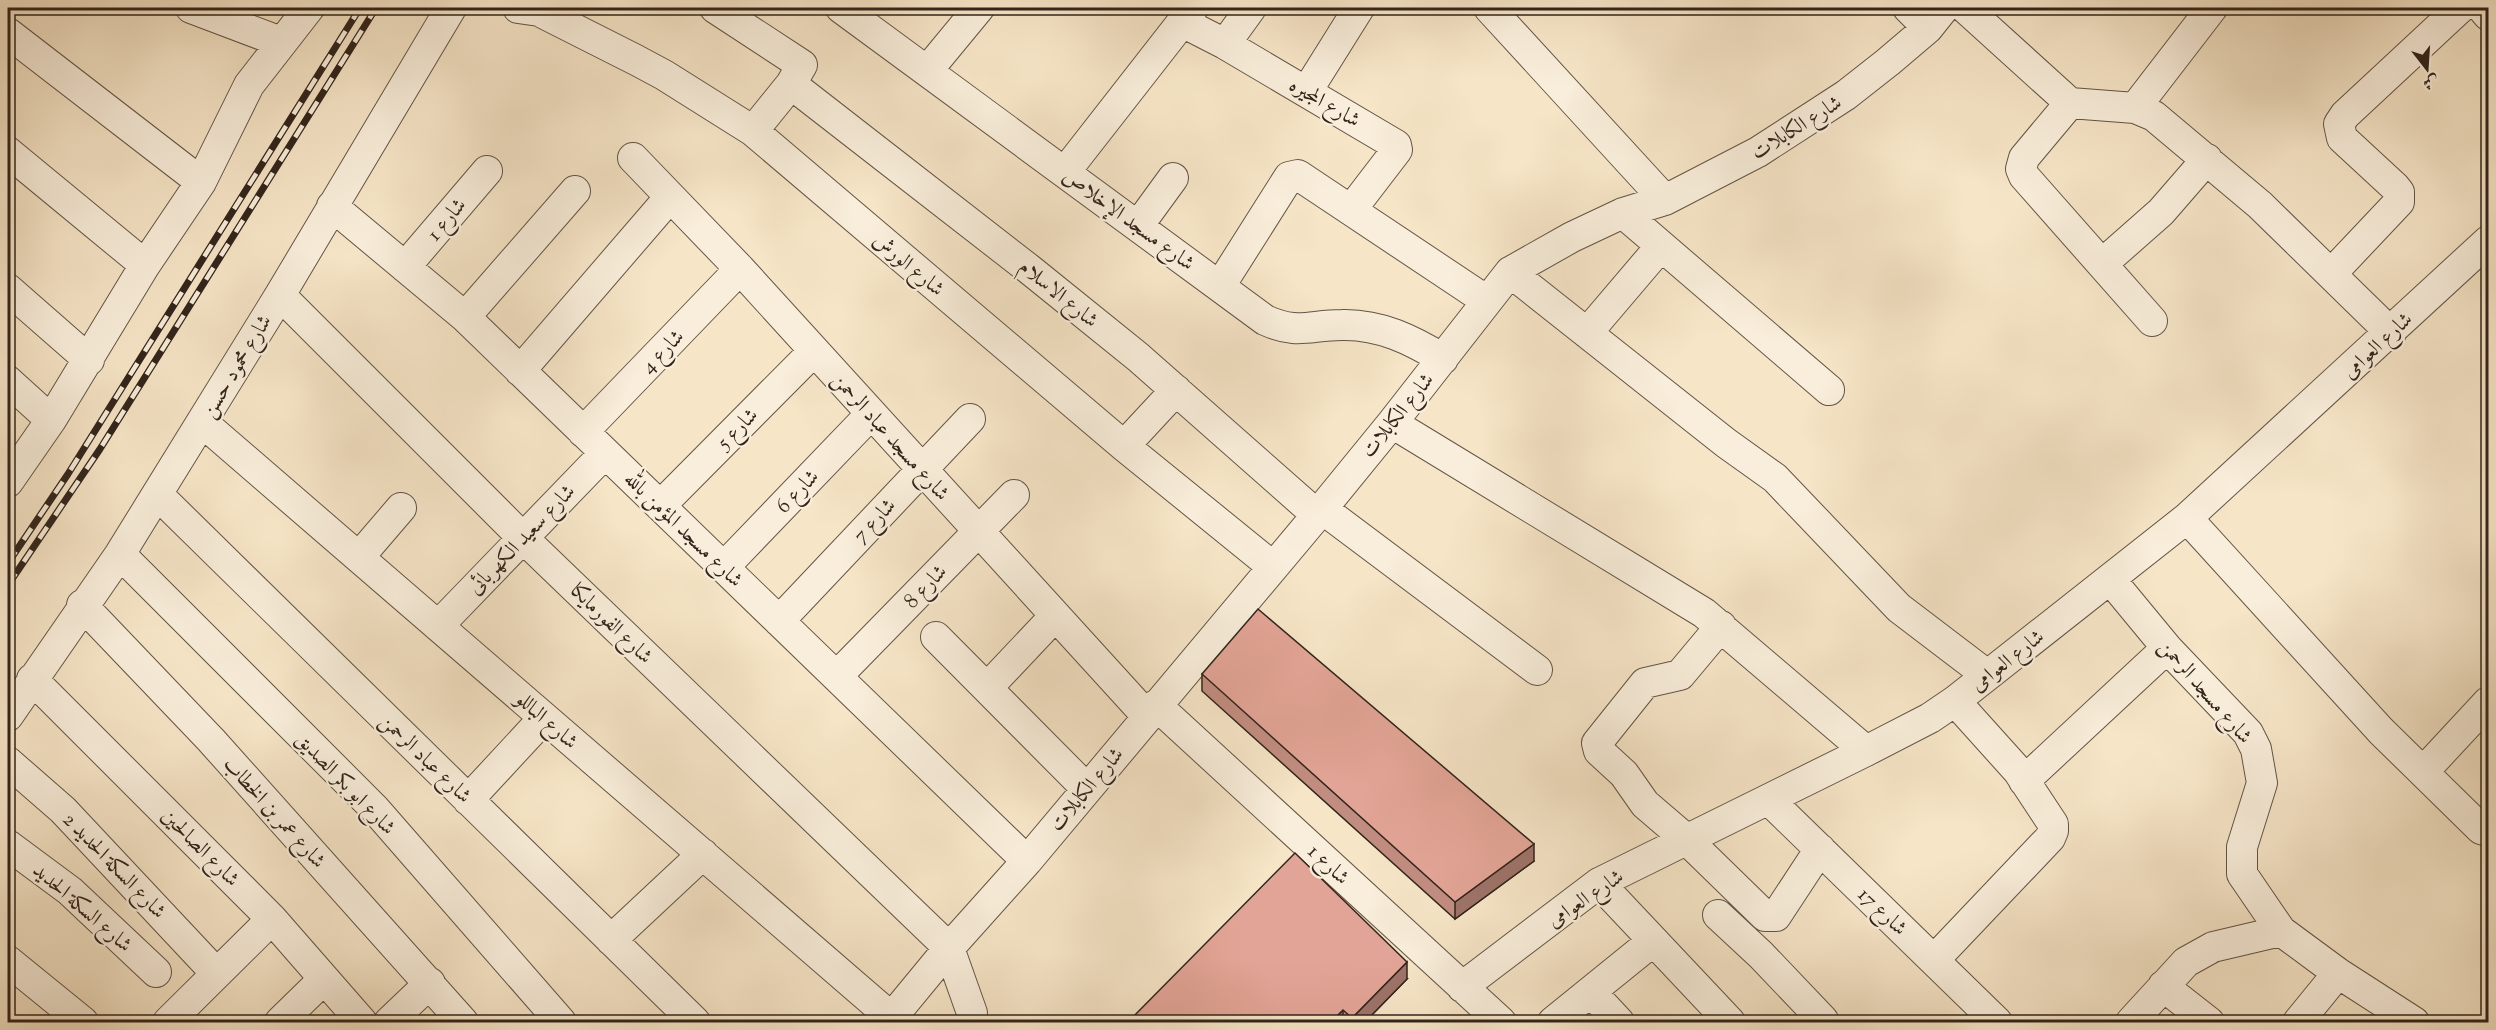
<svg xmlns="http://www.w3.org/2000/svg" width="2496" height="1030" viewBox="0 0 2496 1030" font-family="'Sorts Mill Goudy',Amiri,serif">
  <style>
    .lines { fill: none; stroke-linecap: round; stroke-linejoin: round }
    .minor-casing { stroke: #635446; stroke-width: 32 }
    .minor { stroke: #f9eedb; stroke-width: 30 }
    .rail-casing { stroke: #32241b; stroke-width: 7 }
    .rail { stroke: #f9eedb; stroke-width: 4.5; stroke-dasharray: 14; stroke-linecap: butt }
    .wall { fill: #c28d81; stroke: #32241b; stroke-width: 1.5 }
    .shaded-wall { fill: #9e7369; stroke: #32241b; stroke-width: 1.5 }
    .building { fill: #e2a496; stroke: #32241b; stroke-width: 1.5 }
    .labels { text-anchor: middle; stroke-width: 4.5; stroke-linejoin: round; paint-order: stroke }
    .street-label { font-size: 21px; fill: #32241b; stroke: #f9eedb }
  </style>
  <rect width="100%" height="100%" fill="#f6e5c7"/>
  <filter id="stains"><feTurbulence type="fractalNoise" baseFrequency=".00333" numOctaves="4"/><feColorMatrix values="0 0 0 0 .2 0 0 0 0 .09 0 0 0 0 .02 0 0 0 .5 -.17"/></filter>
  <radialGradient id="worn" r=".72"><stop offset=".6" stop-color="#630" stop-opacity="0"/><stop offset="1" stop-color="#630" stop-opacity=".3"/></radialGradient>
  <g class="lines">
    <defs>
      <path id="minor" d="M 191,8 L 281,42
        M 518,8 L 539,11 L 636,60 L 664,75 L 753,131 L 1124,446 L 1272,566
        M 715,8 L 802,65 L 791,84 L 753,131
        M 841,8 L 1265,320 C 1298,335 1309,325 1342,325 C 1380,324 1412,340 1443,359
        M 1489,8 L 1665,200
        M 1908,8 L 1928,28
        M 1965,8 L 2070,103 L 2135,108 L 2154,116 L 2260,205 L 2391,333
        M 2482,8 L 2488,15
        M 1182,22 L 1225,44 L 1396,145 L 1397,150 L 1351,210
        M 8,33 L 201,182
        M 1225,44 L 1251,8
        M 927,71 L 979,8
        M 791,84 L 1029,269 L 1138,357 L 1317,515
        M 1307,91 L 1359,8
        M 2070,103 L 2024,158 L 2021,169 L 2024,176 L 2152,321
        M 2135,108 L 2212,8
        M 8,152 L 145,265
        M 633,158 L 740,269 L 1147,716
        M 1065,172 L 1193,8
        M 332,206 L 465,317 L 1027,861
        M 1623,213 L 1829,390
        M 1138,226 L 1173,178
        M 2102,264 L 2161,212 L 2207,159
        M 405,267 L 487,171
        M 1510,272 L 1726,443 L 1775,478 L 1899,608 L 1987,675
        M 2331,274 L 2399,202 L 2399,192 L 2395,187 L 2342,138 L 2339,124 L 2345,115 L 2460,8
        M 1220,286 L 1289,177 L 1298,175 L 1487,301
        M 8,289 L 89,360
        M 280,295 L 522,537 L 949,948 L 972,1013 L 971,1022
        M 465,317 L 575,191
        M 1587,333 L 1661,246
        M 520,371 L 670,197
        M 8,381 L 51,420
        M 202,422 L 892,1018
        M 1392,423 L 1704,613 L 1866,751
        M 583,432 L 740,269
        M 1124,446 L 1176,390
        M 8,482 L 51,420 L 145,265 L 201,182 L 249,85 L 309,8
        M 157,494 L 695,1022
        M 660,506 L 814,351
        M 1321,508 L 1537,670
        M 2187,518 L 2381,731 L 2481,829 L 2488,831
        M 120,554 L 375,809 L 561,1022
        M 359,557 L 401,508
        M 724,567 L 871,414
        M 2110,579 L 2167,648 L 2248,733 L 2256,749 L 2262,783 L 2242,847 L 2242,874 L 2281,931 L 2338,973 L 2414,1022
        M 82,605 L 211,740 L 463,1022
        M 779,621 L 970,419
        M 438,626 L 605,453
        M 1721,626 L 1680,675 L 1645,683 L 1597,743 L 1599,751 L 1624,774 L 1645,804 L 1687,840 L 1765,916 L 1776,916 L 1820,849
        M 936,637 L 1086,788
        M 837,676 L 1014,495
        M 32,679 L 272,919 L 362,1022
        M 988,687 L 1055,616
        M 1156,705 L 1501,1022
        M 8,716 L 120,554 L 280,295 L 451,8
        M 8,762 L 63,810 L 216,973
        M 2423,772 L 2488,702
        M 2024,781 L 2167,648
        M 468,800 L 544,718
        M 1769,800 L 1997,1022
        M 8,845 L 70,891 L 156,972
        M 1599,883 L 1730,1022
        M 1718,915 L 1761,955 L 1823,1020
        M 611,940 L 703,854
        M 1934,960 L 2050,838 L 2053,831 L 2053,824 L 2018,771 L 1955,701
        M 8,961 L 83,1022
        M 2163,986 L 2209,1022
        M 1462,987 L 1599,883 L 1866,751 L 1930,718 L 1955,701 L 2187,518 L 2488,241
        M 1591,992 L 1619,1022
        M 168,1022 L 272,919
        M 280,1022 L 324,979
        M 389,1022 L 430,983
        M 888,1022 L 949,948 L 1027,861 L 1317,515 L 1392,423 L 1510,272 L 1572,237 L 1623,213 L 1665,200 L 1758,152 L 1846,95 L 1888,62 L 1928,28 L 1944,8
        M 1553,1022 L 1653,941
        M 2131,1022 L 2186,962 L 2213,947 L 2281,931
        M 2298,1022 L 2338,973"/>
    </defs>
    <use href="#minor" class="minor-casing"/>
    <use href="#minor" class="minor"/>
    <defs>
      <path id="rail" d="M 8,563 L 68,474 L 360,8
        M 8,585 L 100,449 L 376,8"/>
    </defs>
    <use href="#rail" class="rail-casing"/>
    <use href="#rail" class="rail"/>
  </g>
  <path class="wall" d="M 1202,674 L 1534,861 L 1455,919 L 1202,691 Z
    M 1407,979 L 1364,1023 L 1127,1023 Z"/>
  <path class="shaded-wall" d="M 1534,844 L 1534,861 L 1455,919 L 1455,902 Z
    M 1407,962 L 1407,979 L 1364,1023 L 1352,1023 L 1352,1018 Z
    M 1343,1010 L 1343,1023 L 1330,1023 Z"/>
  <path class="building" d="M 1258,609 L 1534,844 L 1455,902 L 1202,674 Z
    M 1295,853 L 1407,962 L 1352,1018 L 1343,1010 L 1330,1023 L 1127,1023 Z"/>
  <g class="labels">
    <g class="street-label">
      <text transform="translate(1325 102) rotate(30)" y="7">شارع المجيره</text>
      <text transform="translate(1796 127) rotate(-32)" y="7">شارع الكابلات</text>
      <text transform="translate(446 219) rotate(-50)" y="7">شارع 1</text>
      <text transform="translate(1129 219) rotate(36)" y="7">شارع مسجد الإخلاص</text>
      <text transform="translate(909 264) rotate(40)" y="7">شارع الورش</text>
      <text transform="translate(1059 293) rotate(39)" y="7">شارع الاسلام</text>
      <text transform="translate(2377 345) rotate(-43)" y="7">شارع العوامى</text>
      <text transform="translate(662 351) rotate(-46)" y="7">شارع 4</text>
      <text transform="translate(236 366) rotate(-59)" y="7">شارع محمود حسن</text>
      <text transform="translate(1397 415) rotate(-51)" y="7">شارع الكابلات</text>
      <text transform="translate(737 428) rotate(-45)" y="7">شارع 5</text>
      <text transform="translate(891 436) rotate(48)" y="7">شارع مسجد عباد الرحمن</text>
      <text transform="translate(797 491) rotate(-46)" y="7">شارع 6</text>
      <text transform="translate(874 520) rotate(-47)" y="7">شارع 7</text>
      <text transform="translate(684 529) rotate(44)" y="7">شارع مسجد المؤمن بالله</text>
      <text transform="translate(521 539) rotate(-46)" y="7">شارع سعيد الكهربائى</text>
      <text transform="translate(925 586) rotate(-46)" y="7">شارع 8</text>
      <text transform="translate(612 623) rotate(44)" y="7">شارع الفورمايكا</text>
      <text transform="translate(2007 660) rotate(-38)" y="7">شارع العوامى</text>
      <text transform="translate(2206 691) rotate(49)" y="7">شارع مسجد الرحمن</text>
      <text transform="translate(547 720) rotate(41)" y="7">شارع الباللو</text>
      <text transform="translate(426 758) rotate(44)" y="7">شارع عباد الرحمن</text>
      <text transform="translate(346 783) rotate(46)" y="7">شارع ابو بكر الصديق</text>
      <text transform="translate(1086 789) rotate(-50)" y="7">شارع الكابلات</text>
      <text transform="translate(275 812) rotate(48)" y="7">شارع عمر بن الخطاب</text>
      <text transform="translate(201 847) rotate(45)" y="7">شارع الصالحين</text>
      <text transform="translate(1329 864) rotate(43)" y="7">شارع 1</text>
      <text transform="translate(115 865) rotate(46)" y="7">شارع السكة الحديد 2</text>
      <text transform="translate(1585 898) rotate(-34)" y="7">شارع العوامى</text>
      <text transform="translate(83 907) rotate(41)" y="7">شارع السكة الحديد</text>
      <text transform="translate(1883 911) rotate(44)" y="7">شارع 17</text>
    </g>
  </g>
  <rect width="2496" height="1030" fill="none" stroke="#f6e5c7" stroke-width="30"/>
  <rect x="9" y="9" width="2478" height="1012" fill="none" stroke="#32241b" stroke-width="3"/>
  <rect x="15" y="15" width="2466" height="1000" fill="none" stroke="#32241b" stroke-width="1.5"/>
  <g transform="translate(2427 69) rotate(163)" stroke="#f9eedb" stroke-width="4.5" paint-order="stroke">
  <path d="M0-4.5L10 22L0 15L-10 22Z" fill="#32241b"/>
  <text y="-9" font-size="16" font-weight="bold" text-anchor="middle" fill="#32241b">ش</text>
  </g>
  <rect width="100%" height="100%" filter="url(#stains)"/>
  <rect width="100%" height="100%" fill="url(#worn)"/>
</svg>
